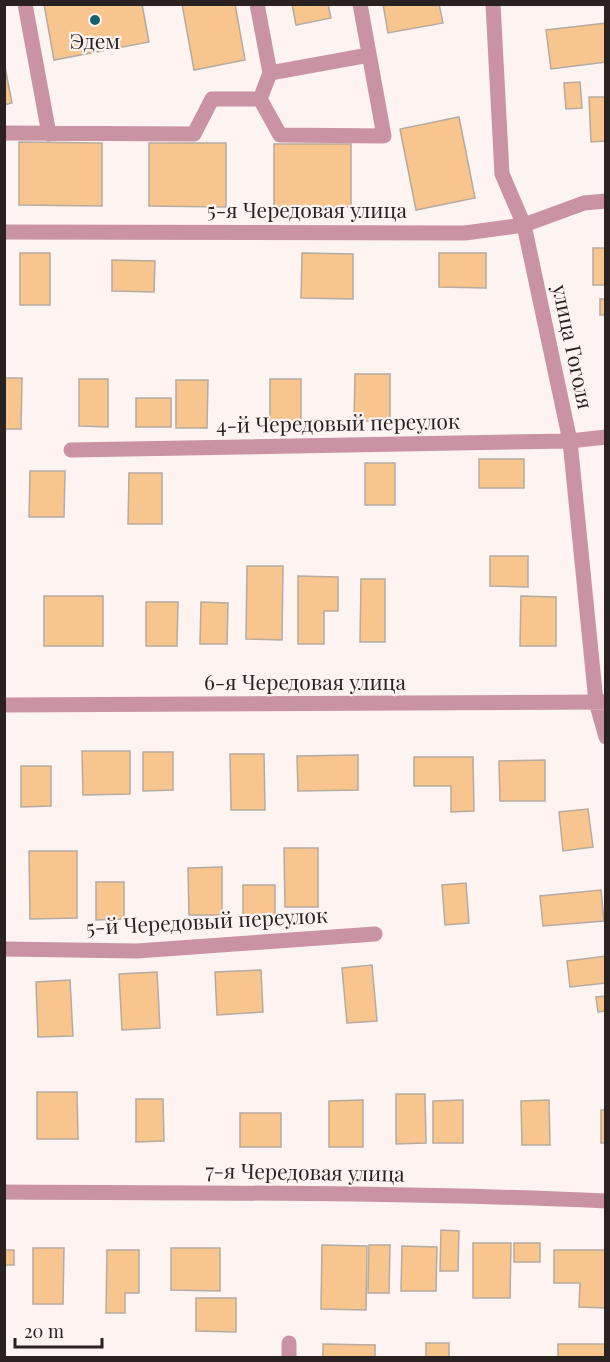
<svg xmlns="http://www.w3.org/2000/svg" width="610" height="1362" viewBox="0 0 610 1362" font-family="'Playfair Display',serif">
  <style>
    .building { fill: #f9c58e; stroke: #b5aba0; stroke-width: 1.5 }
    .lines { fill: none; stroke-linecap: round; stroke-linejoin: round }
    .service { stroke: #c993a3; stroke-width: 15 }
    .minor { stroke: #c993a3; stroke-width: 15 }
    .poi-dot { fill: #14636b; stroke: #fdf3f0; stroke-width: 2 }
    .labels { text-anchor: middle; stroke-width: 4.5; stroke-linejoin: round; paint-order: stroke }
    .poi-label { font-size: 21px; fill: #292221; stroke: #fdf3f0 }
    .street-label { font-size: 21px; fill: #292221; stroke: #fdf3f0 }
  </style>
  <rect width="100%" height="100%" fill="#fdf3f0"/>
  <path class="building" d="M 44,4 L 142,4 L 149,42 L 54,60 Z
    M 182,4 L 235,4 L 245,60 L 194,70 Z
    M 292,4 L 328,4 L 331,18 L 296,25 Z
    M 383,4 L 439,4 L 443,23 L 388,33 Z
    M 606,23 L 606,62 L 551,69 L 546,30 Z
    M 4,62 L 12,103 L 4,105 Z
    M 580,82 L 582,108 L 566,109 L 564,83 Z
    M 589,97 L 606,97 L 606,141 L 591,142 Z
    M 459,117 L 475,198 L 416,210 L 400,129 Z
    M 19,142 L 102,143 L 102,206 L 19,205 Z
    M 149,143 L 226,143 L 226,207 L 149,206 Z
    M 274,144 L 351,144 L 351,207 L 274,207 Z
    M 593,248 L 606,248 L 606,285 L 593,285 Z
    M 20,253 L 50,253 L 50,305 L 20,305 Z
    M 302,253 L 353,254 L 353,299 L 301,298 Z
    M 439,253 L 486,253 L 486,288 L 439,287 Z
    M 112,260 L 155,261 L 154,292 L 112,291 Z
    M 600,299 L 606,299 L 606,315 L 600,315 Z
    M 355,374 L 390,374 L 390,421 L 354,421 Z
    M 4,378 L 22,378 L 21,429 L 4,429 Z
    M 79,379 L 108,379 L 108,427 L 79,426 Z
    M 270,379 L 301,379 L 301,426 L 270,426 Z
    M 176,380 L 208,380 L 207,428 L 176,428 Z
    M 136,398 L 171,398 L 171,427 L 136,427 Z
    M 479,459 L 524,459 L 524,488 L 479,488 Z
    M 365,463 L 395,463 L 395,505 L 365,505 Z
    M 30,471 L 65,471 L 64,517 L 29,517 Z
    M 129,473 L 162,473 L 162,524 L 128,524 Z
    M 490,556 L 528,556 L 528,587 L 490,586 Z
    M 247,566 L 283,566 L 282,640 L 246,639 Z
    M 298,576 L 338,577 L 338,611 L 324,611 L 324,644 L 298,644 Z
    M 361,579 L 385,579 L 385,642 L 360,642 Z
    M 44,596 L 103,596 L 103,646 L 44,646 Z
    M 521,596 L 556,597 L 556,646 L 520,646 Z
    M 146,602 L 178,602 L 177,646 L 146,646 Z
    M 201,602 L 228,603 L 227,644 L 200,644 Z
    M 82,751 L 130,751 L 130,794 L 83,795 Z
    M 143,752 L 173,752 L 173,790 L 143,791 Z
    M 230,754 L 264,754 L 265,810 L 231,810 Z
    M 358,755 L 358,790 L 298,791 L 297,756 Z
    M 414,757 L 473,757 L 474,811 L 451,812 L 451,786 L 414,786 Z
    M 545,760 L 545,801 L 500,801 L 499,761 Z
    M 21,766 L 51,766 L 51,806 L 21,807 Z
    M 588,809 L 593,847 L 563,851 L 559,812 Z
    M 284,848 L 318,848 L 318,907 L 285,907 Z
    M 29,851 L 77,851 L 77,918 L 30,919 Z
    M 222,867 L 222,915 L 189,915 L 188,868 Z
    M 96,882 L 124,882 L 124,919 L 96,920 Z
    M 466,883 L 469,923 L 445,925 L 442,885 Z
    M 243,885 L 275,885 L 275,915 L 243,916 Z
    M 601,890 L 604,921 L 543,926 L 540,896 Z
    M 606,956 L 606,983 L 570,987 L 567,961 Z
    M 372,965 L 377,1021 L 347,1023 L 342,968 Z
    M 261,970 L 263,1012 L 217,1015 L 215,972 Z
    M 157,972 L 160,1028 L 122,1030 L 119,974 Z
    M 70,980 L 73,1036 L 38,1037 L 36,982 Z
    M 606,996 L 606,1011 L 598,1012 L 596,997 Z
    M 37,1092 L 77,1092 L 78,1139 L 37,1139 Z
    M 396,1094 L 425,1094 L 426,1143 L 396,1144 Z
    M 136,1099 L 163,1099 L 164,1141 L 136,1142 Z
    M 363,1100 L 363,1147 L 329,1147 L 329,1101 Z
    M 463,1100 L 463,1143 L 433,1143 L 433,1101 Z
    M 549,1100 L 550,1145 L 522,1145 L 521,1101 Z
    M 601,1110 L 606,1110 L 606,1143 L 601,1143 Z
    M 240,1113 L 281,1113 L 281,1147 L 240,1147 Z
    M 441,1230 L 459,1231 L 458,1271 L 440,1271 Z
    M 473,1243 L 511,1243 L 510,1298 L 473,1298 Z
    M 514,1243 L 540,1243 L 540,1262 L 514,1262 Z
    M 322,1245 L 367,1246 L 366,1310 L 321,1309 Z
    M 369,1245 L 390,1245 L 389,1293 L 368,1293 Z
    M 402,1246 L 437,1247 L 436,1291 L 401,1291 Z
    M 33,1248 L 64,1248 L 63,1304 L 33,1304 Z
    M 171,1248 L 220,1248 L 220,1291 L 171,1290 Z
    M 4,1250 L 14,1250 L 14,1265 L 4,1265 Z
    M 107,1250 L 139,1250 L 139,1293 L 125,1293 L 125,1313 L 106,1313 Z
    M 554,1250 L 606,1250 L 606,1308 L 579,1307 L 580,1283 L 554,1283 Z
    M 196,1298 L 236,1298 L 236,1332 L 196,1331 Z
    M 426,1343 L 449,1343 L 449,1358 L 426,1358 Z
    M 323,1344 L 375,1345 L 375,1358 L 323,1358 Z
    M 558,1344 L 606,1344 L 606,1358 L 558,1358 Z"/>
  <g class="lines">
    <path class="service" d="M 25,4 L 49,134
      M 257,4 L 270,73 L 260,99
      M 270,73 L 369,55
      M 4,133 L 194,134 L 212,99 L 260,99 L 280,135 L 384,136 L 360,4"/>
    <path class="minor" d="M 493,4 L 502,174 L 524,225 L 570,441 L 596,702 L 606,737
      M 4,232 L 465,233 L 524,225 L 584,203 L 606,201
      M 71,450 L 570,441 L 606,437
      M 4,705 L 606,702
      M 4,949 L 137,951 L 375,934
      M 4,1192 C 205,1193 405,1192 606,1201
      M 289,1343 L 289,1358"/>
  </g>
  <circle class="poi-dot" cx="95" cy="20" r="6"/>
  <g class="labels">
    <g class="poi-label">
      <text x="95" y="49">Эдем</text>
    </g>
    <g class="street-label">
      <text x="307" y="218">5-я Чередовая улица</text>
      <text transform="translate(572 347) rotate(78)" y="7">улица Гоголя</text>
      <text transform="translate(338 424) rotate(-1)" y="7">4-й Чередовый переулок</text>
      <text x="305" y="690">6-я Чередовая улица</text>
      <text transform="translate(207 922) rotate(-3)" y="7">5-й Чередовый переулок</text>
      <text transform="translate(305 1173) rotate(1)" y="7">7-я Чередовая улица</text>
    </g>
  </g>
  <rect width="610" height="1362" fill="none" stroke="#292221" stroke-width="12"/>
  <path d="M15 1338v9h87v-9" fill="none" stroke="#292221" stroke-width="3"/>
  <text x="24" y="1338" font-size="18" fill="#292221" stroke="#fdf3f0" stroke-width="4.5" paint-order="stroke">20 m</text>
</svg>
